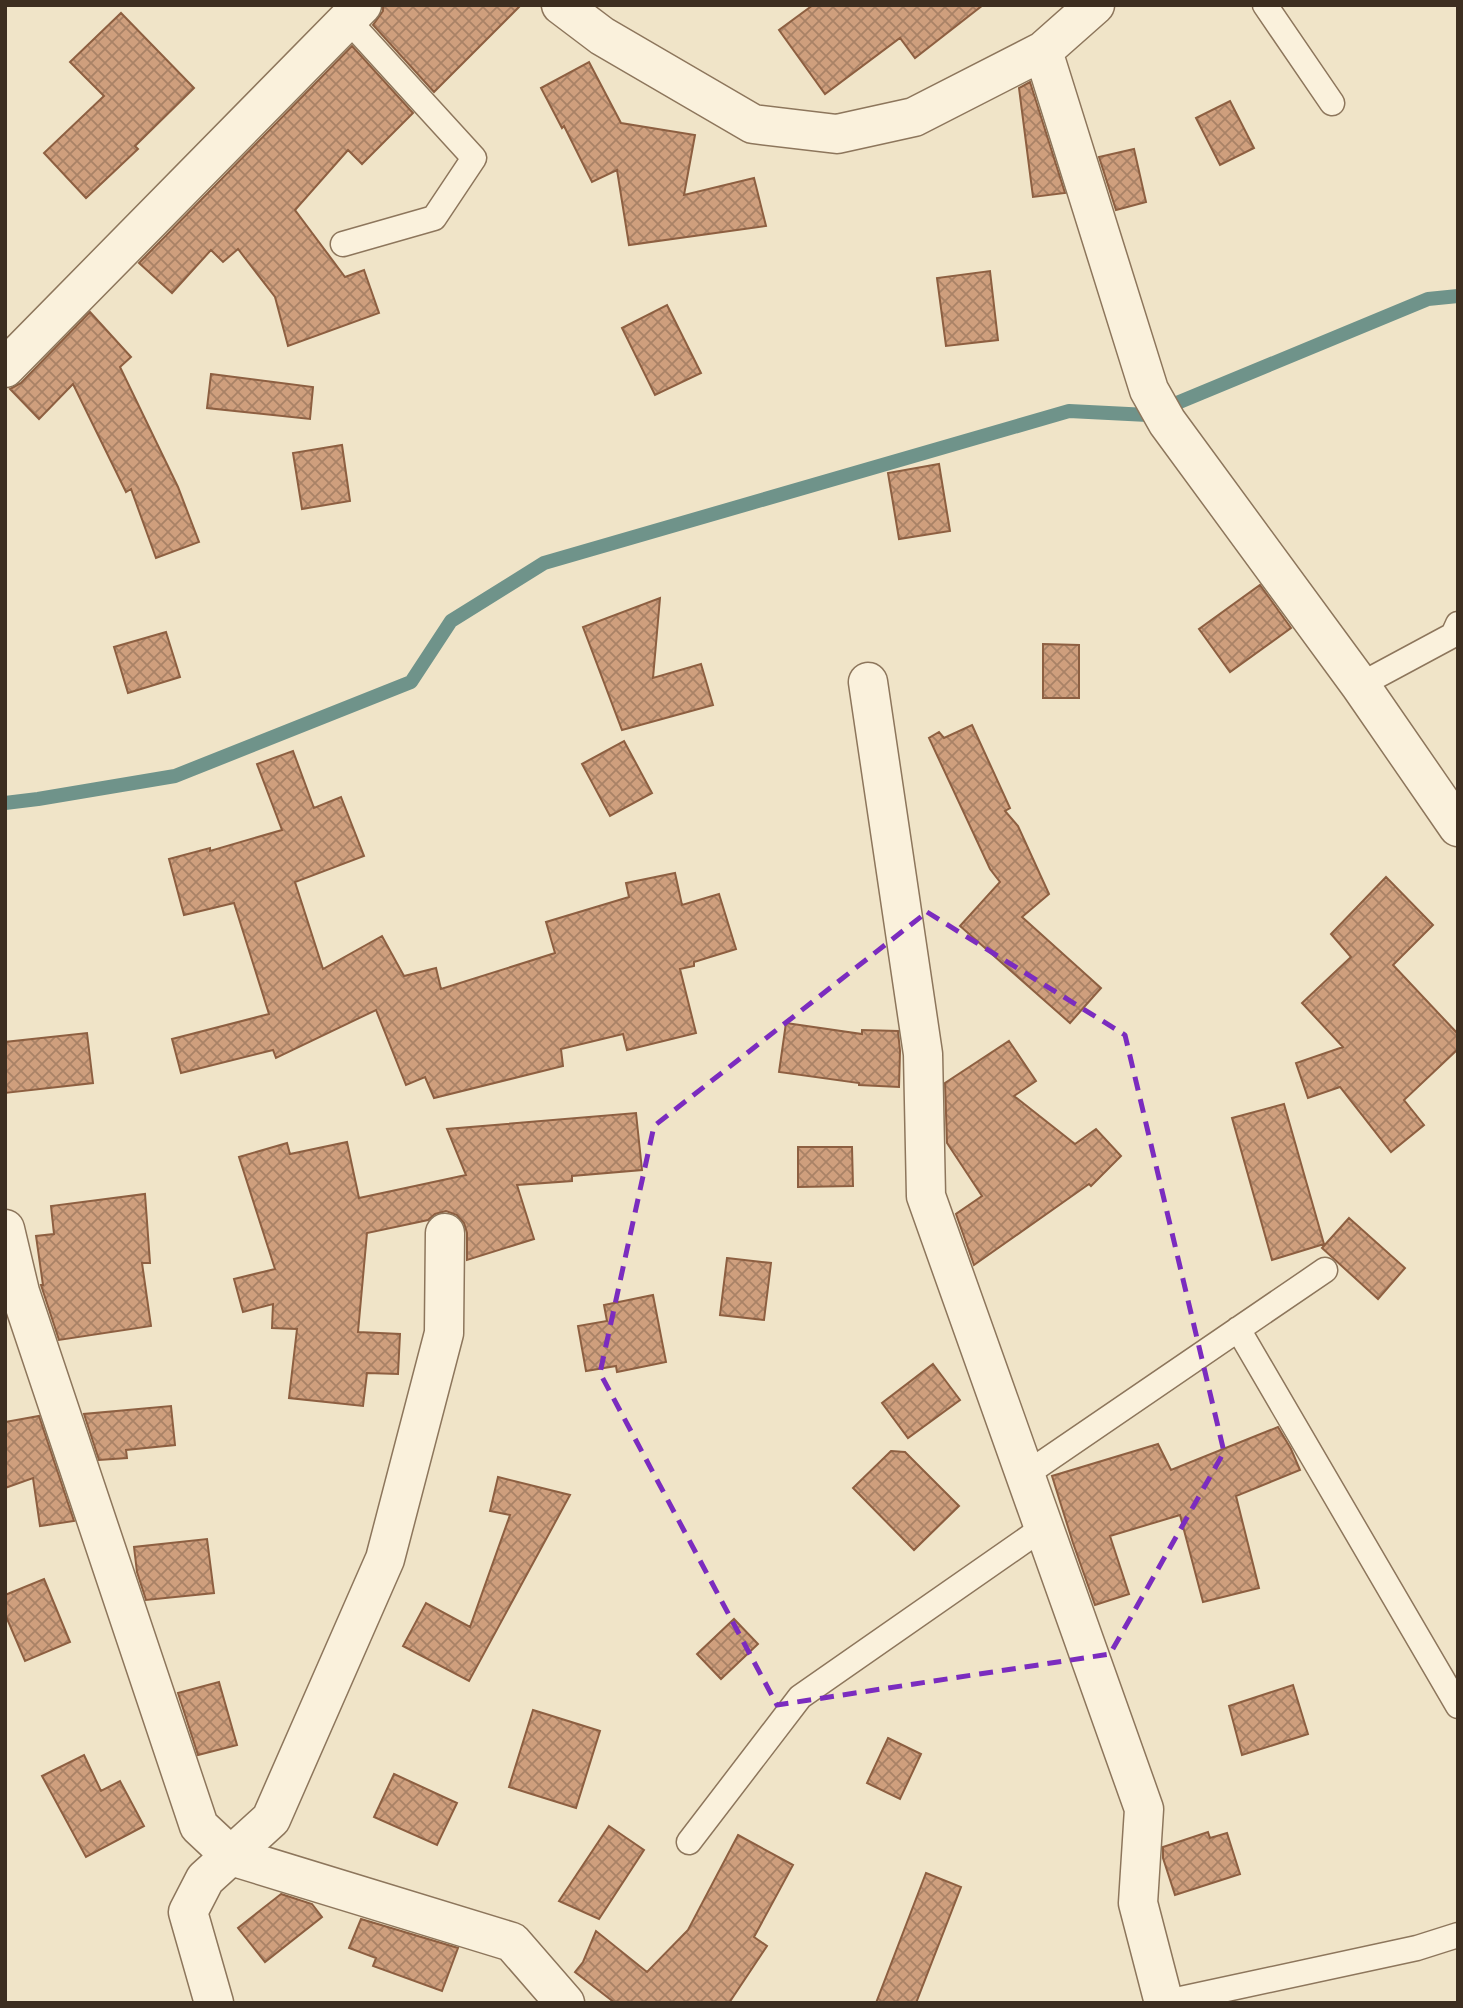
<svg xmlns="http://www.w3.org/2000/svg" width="1463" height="2008" viewBox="0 0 1463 2008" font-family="'Noto Serif',serif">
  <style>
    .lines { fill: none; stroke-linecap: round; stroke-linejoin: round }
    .stream { stroke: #6f938a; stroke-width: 14 }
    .building { fill: url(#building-cross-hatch); stroke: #8d5f41; stroke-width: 2 }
    .service-casing { stroke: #8d765c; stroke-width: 27 }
    .minor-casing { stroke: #8d765c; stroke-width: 41 }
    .service { stroke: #faf1dc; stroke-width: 24 }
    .minor { stroke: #faf1dc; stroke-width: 38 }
    .marked { fill: none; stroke: #7b2cbf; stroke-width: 5; stroke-dasharray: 14 9; stroke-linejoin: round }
  </style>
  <defs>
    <pattern id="building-cross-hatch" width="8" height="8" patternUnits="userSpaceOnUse" patternTransform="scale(1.75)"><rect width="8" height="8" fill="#cf9f7d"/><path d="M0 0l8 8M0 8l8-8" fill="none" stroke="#a98266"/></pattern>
  </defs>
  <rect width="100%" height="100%" fill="#f0e4c8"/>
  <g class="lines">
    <path class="stream" d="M 5,803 L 38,799 L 175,776 L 411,682 L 451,621 L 544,563 L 1069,411 L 1148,415 L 1428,299 L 1458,296"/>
  </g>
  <path class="building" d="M 383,5 L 521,5 L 434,92 L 373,25 L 383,11 Z
    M 813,5 L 983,5 L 915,58 L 900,38 L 825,94 L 779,30 Z
    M 121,13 L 194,88 L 135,146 L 138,149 L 86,198 L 44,153 L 104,96 L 70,62 Z
    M 352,46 L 413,113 L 362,164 L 348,150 L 295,210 L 345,277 L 364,270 L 379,313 L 288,346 L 275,297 L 238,249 L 223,262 L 211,250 L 172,293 L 139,263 Z
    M 589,62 L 621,123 L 695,135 L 684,195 L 754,178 L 766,226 L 629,245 L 617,170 L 592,182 L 564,126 L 562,128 L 541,88 Z
    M 1030,82 L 1065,193 L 1033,197 L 1019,88 Z
    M 1230,101 L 1254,148 L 1220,165 L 1196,118 Z
    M 1134,149 L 1146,202 L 1116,210 L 1099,157 Z
    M 990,271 L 998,340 L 946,346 L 937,278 Z
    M 667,305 L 701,373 L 655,395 L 622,328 Z
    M 90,312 L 131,357 L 120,367 L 178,487 L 199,542 L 156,558 L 131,489 L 126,492 L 73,384 L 39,419 L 10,389 L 21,383 Z
    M 211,374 L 313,387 L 310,419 L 207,408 Z
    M 342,445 L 350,501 L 302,509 L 293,453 Z
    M 939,464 L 950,531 L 899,539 L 888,473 Z
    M 1260,585 L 1291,628 L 1230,672 L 1199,629 Z
    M 660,598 L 653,678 L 701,664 L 713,705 L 622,730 L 583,627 Z
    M 166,632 L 180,677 L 128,693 L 114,647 Z
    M 1043,644 L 1079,645 L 1079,698 L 1043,698 Z
    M 972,725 L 1010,808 L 1005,811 L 1018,826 L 1049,894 L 1022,917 L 1101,988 L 1070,1023 L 960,926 L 1000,882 L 990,869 L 929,738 L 939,732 L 944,738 Z
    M 624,741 L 652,793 L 610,816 L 582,764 Z
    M 293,751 L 314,808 L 341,797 L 364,856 L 295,882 L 323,969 L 382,936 L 404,976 L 436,968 L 441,989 L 555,953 L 546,922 L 629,897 L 626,883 L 675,873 L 682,905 L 719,894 L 736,949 L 694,962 L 694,966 L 680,969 L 696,1033 L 627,1050 L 623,1034 L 561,1049 L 563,1066 L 434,1098 L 425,1077 L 406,1085 L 376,1010 L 276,1058 L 273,1050 L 181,1073 L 172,1039 L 269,1014 L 234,903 L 184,915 L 169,859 L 210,848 L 210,851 L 282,830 L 257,764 Z
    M 1386,877 L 1433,925 L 1393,965 L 1458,1034 L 1458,1049 L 1404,1100 L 1424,1125 L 1391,1152 L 1340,1087 L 1308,1098 L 1296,1063 L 1343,1047 L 1302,1003 L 1351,957 L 1331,934 Z
    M 786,1023 L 862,1034 L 862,1030 L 898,1031 L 900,1051 L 899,1087 L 859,1085 L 859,1083 L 779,1072 Z
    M 87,1033 L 93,1083 L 5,1093 L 5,1042 Z
    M 1009,1041 L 1036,1081 L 1014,1096 L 1075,1144 L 1096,1129 L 1121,1156 L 1091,1186 L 1089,1184 L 974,1265 L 956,1214 L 982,1196 L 947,1143 L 945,1083 Z
    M 1284,1104 L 1324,1244 L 1272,1260 L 1232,1118 Z
    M 636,1113 L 642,1170 L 572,1176 L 572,1181 L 517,1185 L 534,1239 L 467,1260 L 467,1233 L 464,1223 L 457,1215 L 446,1211 L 435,1214 L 428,1220 L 367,1233 L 358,1332 L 400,1334 L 398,1374 L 367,1373 L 363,1406 L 289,1398 L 297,1329 L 272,1328 L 273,1304 L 243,1312 L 234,1279 L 275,1269 L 239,1157 L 287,1143 L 290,1154 L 347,1142 L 359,1198 L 466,1175 L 447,1129 Z
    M 798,1147 L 852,1147 L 853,1186 L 798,1187 Z
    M 145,1194 L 150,1263 L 142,1263 L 151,1326 L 59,1340 L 41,1285 L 43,1285 L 36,1236 L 54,1234 L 51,1206 Z
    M 1349,1218 L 1405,1268 L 1378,1299 L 1322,1248 Z
    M 727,1258 L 771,1263 L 764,1320 L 720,1315 Z
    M 653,1295 L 666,1362 L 617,1372 L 616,1366 L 586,1371 L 578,1326 L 607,1321 L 604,1305 Z
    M 933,1364 L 960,1400 L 908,1438 L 882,1403 Z
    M 171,1406 L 175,1445 L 126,1450 L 127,1458 L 99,1460 L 84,1414 Z
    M 39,1416 L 74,1521 L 40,1526 L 33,1478 L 5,1488 L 5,1422 Z
    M 1278,1427 L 1291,1449 L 1300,1470 L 1236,1496 L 1259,1588 L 1203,1602 L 1180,1515 L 1110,1536 L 1129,1594 L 1095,1605 L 1073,1543 L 1052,1476 L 1158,1444 L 1171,1470 Z
    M 891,1451 L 905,1452 L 959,1506 L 914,1550 L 853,1488 Z
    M 498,1477 L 570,1495 L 469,1681 L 403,1646 L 426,1603 L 470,1627 L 510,1515 L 490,1511 Z
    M 207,1539 L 214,1593 L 146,1600 L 137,1572 L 134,1547 Z
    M 44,1579 L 70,1642 L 25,1661 L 5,1614 L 5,1595 Z
    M 734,1619 L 758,1644 L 721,1679 L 697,1654 Z
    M 219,1682 L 237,1745 L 198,1755 L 178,1693 Z
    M 1293,1685 L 1308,1734 L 1242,1755 L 1229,1706 Z
    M 533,1710 L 600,1731 L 576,1808 L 509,1787 Z
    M 888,1738 L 921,1754 L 900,1799 L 867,1783 Z
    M 84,1755 L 101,1791 L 120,1781 L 144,1826 L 86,1857 L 42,1776 Z
    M 394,1774 L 457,1803 L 437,1845 L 374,1817 Z
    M 609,1826 L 644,1850 L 599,1919 L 559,1901 Z
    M 1208,1832 L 1210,1838 L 1227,1833 L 1240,1874 L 1175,1895 L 1163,1858 L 1163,1847 Z
    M 738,1835 L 793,1865 L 754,1937 L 767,1946 L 729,2003 L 615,2003 L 575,1972 L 583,1962 L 596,1931 L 647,1972 L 688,1930 Z
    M 926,1873 L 961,1887 L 916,2003 L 876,2003 Z
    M 281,1894 L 312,1904 L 322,1917 L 265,1962 L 238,1928 Z
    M 361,1919 L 458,1948 L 442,1991 L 373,1966 L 376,1958 L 349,1948 Z"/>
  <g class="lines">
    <defs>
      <path id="service" d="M 1265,5 L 1332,103
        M 343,244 L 434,218 L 474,158 L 348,20
        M 1360,685 L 1453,635 L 1458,624
        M 1238,1329 L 1458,1706
        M 1025,1475 L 1325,1270
        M 689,1842 L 800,1697 L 1044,1527
        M 1162,2003 L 1417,1948 L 1458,1935"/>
      <path id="minor" d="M 561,5 L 602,36 L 753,124 L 837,134 L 914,117 L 1043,51 L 1095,5
        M 1043,51 L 1149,390 L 1167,422 L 1360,685 L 1458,827
        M 5,368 L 362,5
        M 868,682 L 923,1054 L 926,1196 L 1144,1809 L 1138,1903 L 1164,2003
        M 5,1229 L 20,1292 L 199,1826 L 231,1856 L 512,1942 L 565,2003
        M 214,2003 L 188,1912 L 205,1879 L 271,1819 L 385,1559 L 444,1333 L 445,1233"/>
    </defs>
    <use href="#service" class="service-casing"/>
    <use href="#minor" class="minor-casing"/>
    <use href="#service" class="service"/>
    <use href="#minor" class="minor"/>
  </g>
  <path class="marked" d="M 927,912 L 1125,1035 L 1224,1452 L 1110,1654 L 777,1705 L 600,1373 L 654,1126 Z"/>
  <rect width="1463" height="2008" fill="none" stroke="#3d2e20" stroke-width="14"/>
</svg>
